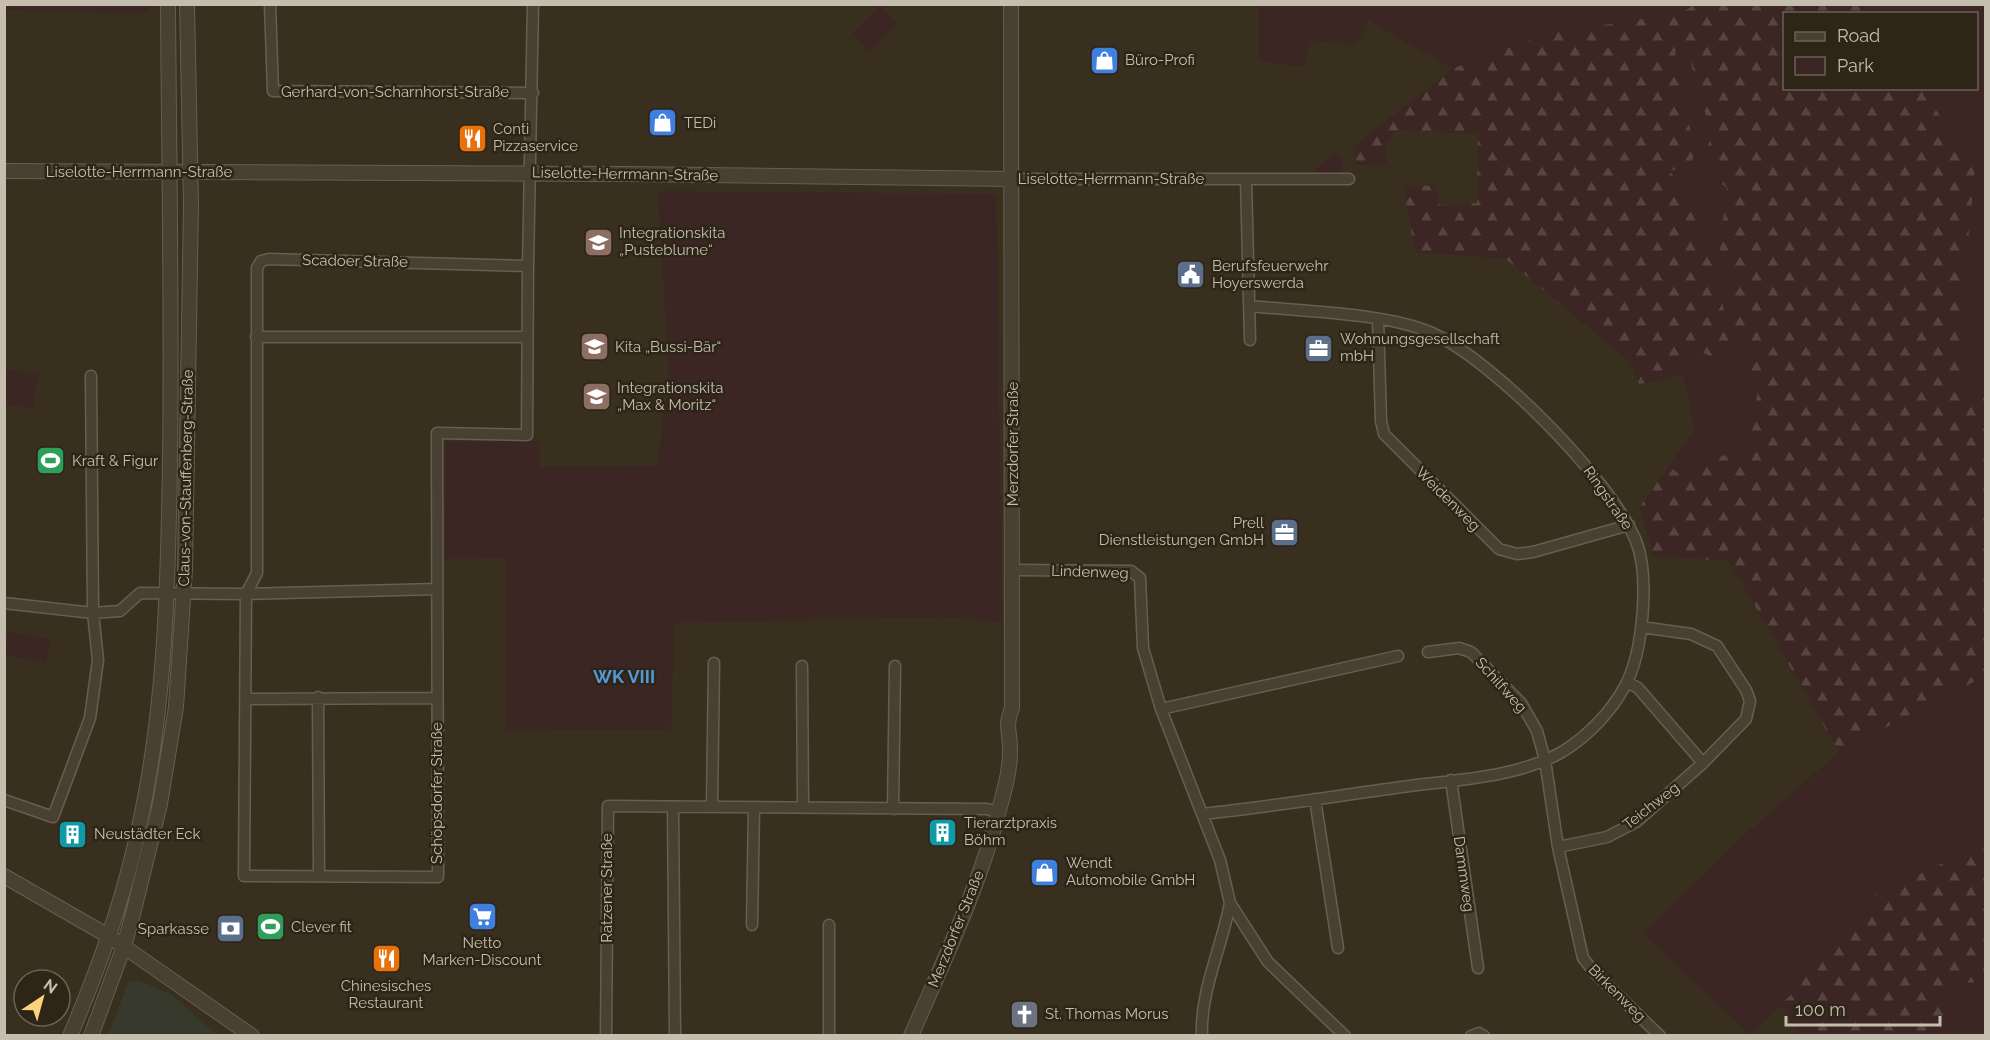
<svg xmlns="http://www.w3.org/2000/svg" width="1990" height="1040" viewBox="0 0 1990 1040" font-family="Raleway,sans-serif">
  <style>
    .medical { fill: #36392b }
    .green { fill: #3b2623 }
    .forest { fill: url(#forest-firs) }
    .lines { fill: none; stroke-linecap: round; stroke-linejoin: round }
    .minor-casing { stroke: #665e50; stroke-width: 13 }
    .tertiary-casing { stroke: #665e50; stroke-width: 16 }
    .minor { stroke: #484133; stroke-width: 10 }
    .tertiary { stroke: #484133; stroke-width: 14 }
    .labels { text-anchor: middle; stroke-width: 5; stroke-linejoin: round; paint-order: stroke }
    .poi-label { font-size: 15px; fill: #c5bdad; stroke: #2d2518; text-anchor: start }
    .street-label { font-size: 15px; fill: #c5bdad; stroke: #2d2518 }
    .quarter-label { font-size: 18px; font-weight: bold; fill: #5597d7; stroke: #2d2518 }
  </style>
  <defs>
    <pattern id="forest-firs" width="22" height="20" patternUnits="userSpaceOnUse" patternTransform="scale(1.5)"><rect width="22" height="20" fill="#3b2623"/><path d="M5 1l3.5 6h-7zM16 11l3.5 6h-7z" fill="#564440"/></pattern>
  </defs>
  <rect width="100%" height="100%" fill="#382f1f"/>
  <path class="medical" d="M 138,980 L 172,995 L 217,1035 L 108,1035 L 129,981 Z"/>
  <path class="green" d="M 5,4 L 149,5 L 149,13 L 5,10 Z
    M 1259,5 L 1259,4 L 1693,5 L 1688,9 L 1633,21 L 1551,32 L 1452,69 L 1368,20 L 1356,45 L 1309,40 L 1305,67 L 1259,61 Z
    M 1866,5 L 1985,5 L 1985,388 L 1967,389 L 1959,337 L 1975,168 L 1922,89 L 1976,88 L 1976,14 L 1872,13 Z
    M 880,6 L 897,23 L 869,51 L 853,33 Z
    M 1676,43 L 1689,57 L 1705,108 L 1712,136 L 1707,147 C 1711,151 1718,156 1721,161 C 1733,181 1726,215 1716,235 L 1735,265 C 1730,287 1734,302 1732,322 L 1749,339 L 1746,373 L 1759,380 L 1750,446 L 1717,458 L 1685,479 L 1669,466 L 1695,429 L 1683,376 L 1694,349 L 1724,328 C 1729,294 1690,200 1670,170 L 1692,135 L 1675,61 Z
    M 1334,153 L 1343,160 L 1343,167 L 1340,172 L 1321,174 L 1313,171 Z
    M 658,191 L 996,194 L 1002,622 L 942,617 L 674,623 L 671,729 L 506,731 L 505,558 L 445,559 L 445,442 L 540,441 L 540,467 L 657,466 L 669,378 Z
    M 5,369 L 38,375 L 32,409 L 5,404 Z
    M 8,632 L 50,639 L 46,662 L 5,655 Z
    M 1985,676 L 1985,850 L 1976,847 L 1784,983 L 1793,993 L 1750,1035 L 1643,933 L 1748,832 L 1839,752 Z
    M 1985,981 L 1985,1035 L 1949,1036 L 1949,985 Z"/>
  <path class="forest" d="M 1693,5 L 1866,5 L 1872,13 L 1784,14 L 1784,88 L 1922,89 L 1975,168 L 1959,337 L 1967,389 L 1985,388 L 1985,676 L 1839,752 L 1729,561 L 1654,556 L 1639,508 L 1669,466 L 1685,479 L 1717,458 L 1750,446 L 1759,381 L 1746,373 L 1749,339 L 1732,323 C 1734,301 1730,288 1735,265 L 1723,259 L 1716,235 L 1723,221 L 1727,188 L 1714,177 L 1721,161 L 1707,147 L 1712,136 L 1689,57 L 1676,44 L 1675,61 L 1695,151 L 1691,165 L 1670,171 C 1690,201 1729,293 1724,328 L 1734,336 L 1732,364 L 1695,350 L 1683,376 L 1639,384 L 1630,362 L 1506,259 L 1415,252 L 1403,185 L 1434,186 L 1440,206 L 1477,203 L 1478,134 L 1396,130 L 1385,146 L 1387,165 L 1354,165 L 1355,154 L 1351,148 L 1452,69 L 1551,32 L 1633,21 L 1688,9 Z
    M 1977,847 L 1985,850 L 1985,981 L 1949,985 L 1949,1035 L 1800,1035 L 1780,1005 L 1793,993 L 1784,983 L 1877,894 Z"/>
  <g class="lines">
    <defs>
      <path id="minor" d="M 270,4 L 273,91 L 533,93
        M 1012,179 L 1349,179
        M 1246,179 L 1250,340
        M 1378,320 L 1381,421 L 1384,434 L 1499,549 L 1517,554 L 1533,552 L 1629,525
        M 256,337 L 527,337
        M 1013,570 L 1131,571 L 1140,578 L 1143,648 L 1161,709 L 1220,860 L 1230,903 L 1268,962 L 1345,1036
        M 436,589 L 246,594 L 244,876 L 438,877 L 437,433 L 527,435 L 528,266
        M 4,603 L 93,613 L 91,376
        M 1428,652 L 1459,648 L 1471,652 L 1521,703 L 1537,731 L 1545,760 L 1558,847 L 1583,958 L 1595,973 L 1660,1036
        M 802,666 L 803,807
        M 1627,682 L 1638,688 L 1703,763
        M 318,697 L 319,876
        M 246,699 L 436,698
        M 1161,709 L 1398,656
        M 1451,780 L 1478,968
        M 1315,799 L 1338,948
        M 4,800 L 53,817 L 90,718 L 98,660 L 93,613 L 120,611 L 140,593 L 246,594 L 257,573 L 257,268 L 261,261 L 269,259 L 528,266 L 533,4
        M 712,806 L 714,663
        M 673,807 L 675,1036
        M 893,809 L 895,666
        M 1202,814 C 1269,807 1336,796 1402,787 C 1454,780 1516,778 1562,752 C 1588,736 1611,712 1625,686 C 1643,653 1650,576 1636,541 C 1611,480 1493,360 1432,333 C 1387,313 1301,311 1249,306
        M 1558,847 L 1607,837 L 1636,822 L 1703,763 L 1746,719 L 1750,701 L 1746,690 L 1717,646 L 1691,634 L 1641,627
        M 752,925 L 754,807
        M 606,1036 L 608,806 L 987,809 L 999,812
        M 829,1036 L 829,925
        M 1202,1036 C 1200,991 1222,947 1230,903
        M 1471,1036 L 1479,1033 L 1484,1036"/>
      <path id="tertiary" d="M 4,171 L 626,174 L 1012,179
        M 4,876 L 110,937 L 252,1036
        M 70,1036 C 95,977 117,919 132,857 C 165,728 168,594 170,461 C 172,309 169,157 168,4
        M 91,1036 L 124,946 L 134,910 L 160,804 L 176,707 L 185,569 L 191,204 L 187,4
        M 911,1036 C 943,962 979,888 999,810 C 1004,792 1010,771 1010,752 C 1011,734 1004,727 1012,708 L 1011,4"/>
    </defs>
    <use href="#minor" class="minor-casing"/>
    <use href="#tertiary" class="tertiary-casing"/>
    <use href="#minor" class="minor"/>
    <use href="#tertiary" class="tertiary"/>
  </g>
  <defs>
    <symbol id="shop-square" viewBox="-11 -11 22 22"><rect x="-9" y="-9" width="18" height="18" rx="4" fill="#3f7fe0" stroke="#2d2518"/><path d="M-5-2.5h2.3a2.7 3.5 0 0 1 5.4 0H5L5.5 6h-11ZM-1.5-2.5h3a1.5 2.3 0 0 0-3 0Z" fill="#fff"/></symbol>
    <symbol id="restaurant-square" viewBox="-11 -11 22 22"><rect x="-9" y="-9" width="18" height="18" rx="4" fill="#e8710a" stroke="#2d2518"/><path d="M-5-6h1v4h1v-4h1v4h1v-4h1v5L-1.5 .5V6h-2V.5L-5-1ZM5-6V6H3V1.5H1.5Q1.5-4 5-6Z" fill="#fff"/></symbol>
    <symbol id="school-square" viewBox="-11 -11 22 22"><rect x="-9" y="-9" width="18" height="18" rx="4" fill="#8d6e63" stroke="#2d2518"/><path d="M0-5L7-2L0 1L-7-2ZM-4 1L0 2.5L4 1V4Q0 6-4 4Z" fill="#fff"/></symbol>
    <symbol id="civic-square" viewBox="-11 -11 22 22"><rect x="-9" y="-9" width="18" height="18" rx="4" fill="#5c6f8a" stroke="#2d2518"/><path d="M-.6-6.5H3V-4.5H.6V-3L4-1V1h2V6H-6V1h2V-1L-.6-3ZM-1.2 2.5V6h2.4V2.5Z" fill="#fff"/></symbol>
    <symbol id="office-square" viewBox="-11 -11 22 22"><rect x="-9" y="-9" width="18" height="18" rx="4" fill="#5c6f8a" stroke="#2d2518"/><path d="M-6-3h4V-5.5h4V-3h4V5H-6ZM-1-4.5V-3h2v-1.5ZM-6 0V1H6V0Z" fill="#fff"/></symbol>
    <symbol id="stadium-square" viewBox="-11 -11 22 22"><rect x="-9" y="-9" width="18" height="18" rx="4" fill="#2e9e5b" stroke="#2d2518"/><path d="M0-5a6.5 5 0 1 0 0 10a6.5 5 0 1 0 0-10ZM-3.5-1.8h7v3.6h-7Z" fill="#fff"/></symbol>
    <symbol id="building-square" viewBox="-11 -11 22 22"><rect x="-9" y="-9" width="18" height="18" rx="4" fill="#0f9aa8" stroke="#2d2518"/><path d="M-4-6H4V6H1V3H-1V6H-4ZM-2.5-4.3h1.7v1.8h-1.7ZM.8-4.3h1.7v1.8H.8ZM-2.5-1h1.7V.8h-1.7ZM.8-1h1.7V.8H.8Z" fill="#fff"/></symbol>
    <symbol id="supermarket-square" viewBox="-11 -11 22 22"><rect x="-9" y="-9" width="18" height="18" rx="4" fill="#3f7fe0" stroke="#2d2518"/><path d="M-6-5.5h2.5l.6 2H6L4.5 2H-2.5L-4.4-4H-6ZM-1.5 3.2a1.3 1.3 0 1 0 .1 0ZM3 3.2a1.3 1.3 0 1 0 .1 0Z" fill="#fff"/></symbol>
    <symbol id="bank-square" viewBox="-11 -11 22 22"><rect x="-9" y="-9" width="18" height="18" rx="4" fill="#5c6f8a" stroke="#2d2518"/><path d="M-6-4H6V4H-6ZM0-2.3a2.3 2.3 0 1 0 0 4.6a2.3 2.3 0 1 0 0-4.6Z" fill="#fff"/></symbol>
    <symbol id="church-square" viewBox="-11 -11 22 22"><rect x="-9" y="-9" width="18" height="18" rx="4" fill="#6b7280" stroke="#2d2518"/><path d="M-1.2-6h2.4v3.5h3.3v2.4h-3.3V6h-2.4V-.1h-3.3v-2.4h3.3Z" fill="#fff"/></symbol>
  </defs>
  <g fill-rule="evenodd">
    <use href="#shop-square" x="1088" y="44" width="33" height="33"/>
    <use href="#shop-square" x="646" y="106" width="33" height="33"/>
    <use href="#restaurant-square" x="456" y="122" width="33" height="33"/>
    <use href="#school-square" x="582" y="226" width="33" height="33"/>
    <use href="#civic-square" x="1174" y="258" width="33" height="33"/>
    <use href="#school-square" x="578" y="330" width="33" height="33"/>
    <use href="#office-square" x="1302" y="332" width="33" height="33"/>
    <use href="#school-square" x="580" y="380" width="33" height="33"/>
    <use href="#stadium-square" x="34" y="444" width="33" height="33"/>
    <use href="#office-square" x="1268" y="516" width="33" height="33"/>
    <use href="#building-square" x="926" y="816" width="33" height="33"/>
    <use href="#building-square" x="56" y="818" width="33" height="33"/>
    <use href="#shop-square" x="1028" y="856" width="33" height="33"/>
    <use href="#supermarket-square" x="466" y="900" width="33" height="33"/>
    <use href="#stadium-square" x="254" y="910" width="33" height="33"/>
    <use href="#bank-square" x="214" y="912" width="33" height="33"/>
    <use href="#restaurant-square" x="370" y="942" width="33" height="33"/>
    <use href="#church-square" x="1008" y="998" width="33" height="33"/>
  </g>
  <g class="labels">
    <g class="poi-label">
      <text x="1125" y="65">Büro-Profi</text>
      <text x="684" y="128">TEDi</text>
      <text x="493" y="134">Conti<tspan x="493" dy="17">Pizzaservice</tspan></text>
      <text x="619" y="238">Integrationskita<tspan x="619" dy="17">„Pusteblume“</tspan></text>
      <text x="1212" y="271">Berufsfeuerwehr<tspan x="1212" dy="17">Hoyerswerda</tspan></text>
      <text x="1340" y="344">Wohnungsgesellschaft<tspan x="1340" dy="17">mbH</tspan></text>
      <text x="615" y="352">Kita „Bussi-Bär“</text>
      <text x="617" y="393">Integrationskita<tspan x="617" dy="17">„Max &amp; Moritz“</tspan></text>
      <text x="72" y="466">Kraft &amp; Figur</text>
      <text x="1264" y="528" text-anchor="end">Prell<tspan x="1264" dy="17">Dienstleistungen GmbH</tspan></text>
      <text x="964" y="828">Tierarztpraxis<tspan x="964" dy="17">Böhm</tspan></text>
      <text x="94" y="839">Neustädter Eck</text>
      <text x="1066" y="868">Wendt<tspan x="1066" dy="17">Automobile GmbH</tspan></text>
      <text x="291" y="932">Clever fit</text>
      <text x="209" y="934" text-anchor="end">Sparkasse</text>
      <text x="482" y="948" text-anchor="middle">Netto<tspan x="482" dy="17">Marken-Discount</tspan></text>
      <text x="386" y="991" text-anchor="middle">Chinesisches<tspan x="386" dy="17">Restaurant</tspan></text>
      <text x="1045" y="1019">St. Thomas Morus</text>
    </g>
    <g class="street-label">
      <text x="395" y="97">Gerhard-von-Scharnhorst-Straße</text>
      <text x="139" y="177">Liselotte-Herrmann-Straße</text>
      <text transform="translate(625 174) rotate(1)" y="5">Liselotte-Herrmann-Straße</text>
      <text x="1111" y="184">Liselotte-Herrmann-Straße</text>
      <text transform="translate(355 261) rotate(1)" y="5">Scadoer Straße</text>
      <text transform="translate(1013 444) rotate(-90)" y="5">Merzdorfer Straße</text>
      <text transform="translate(186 478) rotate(-89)" y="5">Claus-von-Stauffenberg-Straße</text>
      <text transform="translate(1608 498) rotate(55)" y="5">Ringstraße</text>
      <text transform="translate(1448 499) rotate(45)" y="5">Weidenweg</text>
      <text transform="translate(1090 572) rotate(2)" y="5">Lindenweg</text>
      <text transform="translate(1501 685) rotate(48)" y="5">Schilfweg</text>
      <text transform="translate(437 793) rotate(-90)" y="5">Schöpsdorfer Straße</text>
      <text transform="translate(1651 806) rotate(-38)" y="5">Teichweg</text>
      <text transform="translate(1464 874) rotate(82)" y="5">Dammweg</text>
      <text transform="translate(607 888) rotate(-90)" y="5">Ratzener Straße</text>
      <text transform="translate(956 929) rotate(-68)" y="5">Merzdorfer Straße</text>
      <text transform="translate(1617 993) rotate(45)" y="5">Birkenweg</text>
    </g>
    <g class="quarter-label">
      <text x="624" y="683">WK VIII</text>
    </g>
  </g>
  <rect width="1990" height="1040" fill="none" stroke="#c5bdad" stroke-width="12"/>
  <rect x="1783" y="12" width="195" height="78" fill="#2d2518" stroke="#6a6254" stroke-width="1.5"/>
  <rect x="1795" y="32" width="30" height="9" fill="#484133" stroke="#6a6254" stroke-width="1.5"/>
  <text x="1837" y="42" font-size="18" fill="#c5bdad">Road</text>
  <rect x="1795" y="57" width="30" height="18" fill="#3b2623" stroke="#6a6254" stroke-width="1.5"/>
  <text x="1837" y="72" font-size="18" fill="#c5bdad">Park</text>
  <g transform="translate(42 998) rotate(36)"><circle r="28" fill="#2d2518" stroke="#6a6254" stroke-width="1.5"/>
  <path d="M0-4.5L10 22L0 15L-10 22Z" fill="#fcd27b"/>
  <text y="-9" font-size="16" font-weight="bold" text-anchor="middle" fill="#c5bdad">N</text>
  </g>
  <path d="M1786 1016v9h154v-9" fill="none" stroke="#c5bdad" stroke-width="3"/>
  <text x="1795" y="1016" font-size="18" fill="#c5bdad" stroke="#2d2518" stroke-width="4.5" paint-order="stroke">100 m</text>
</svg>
